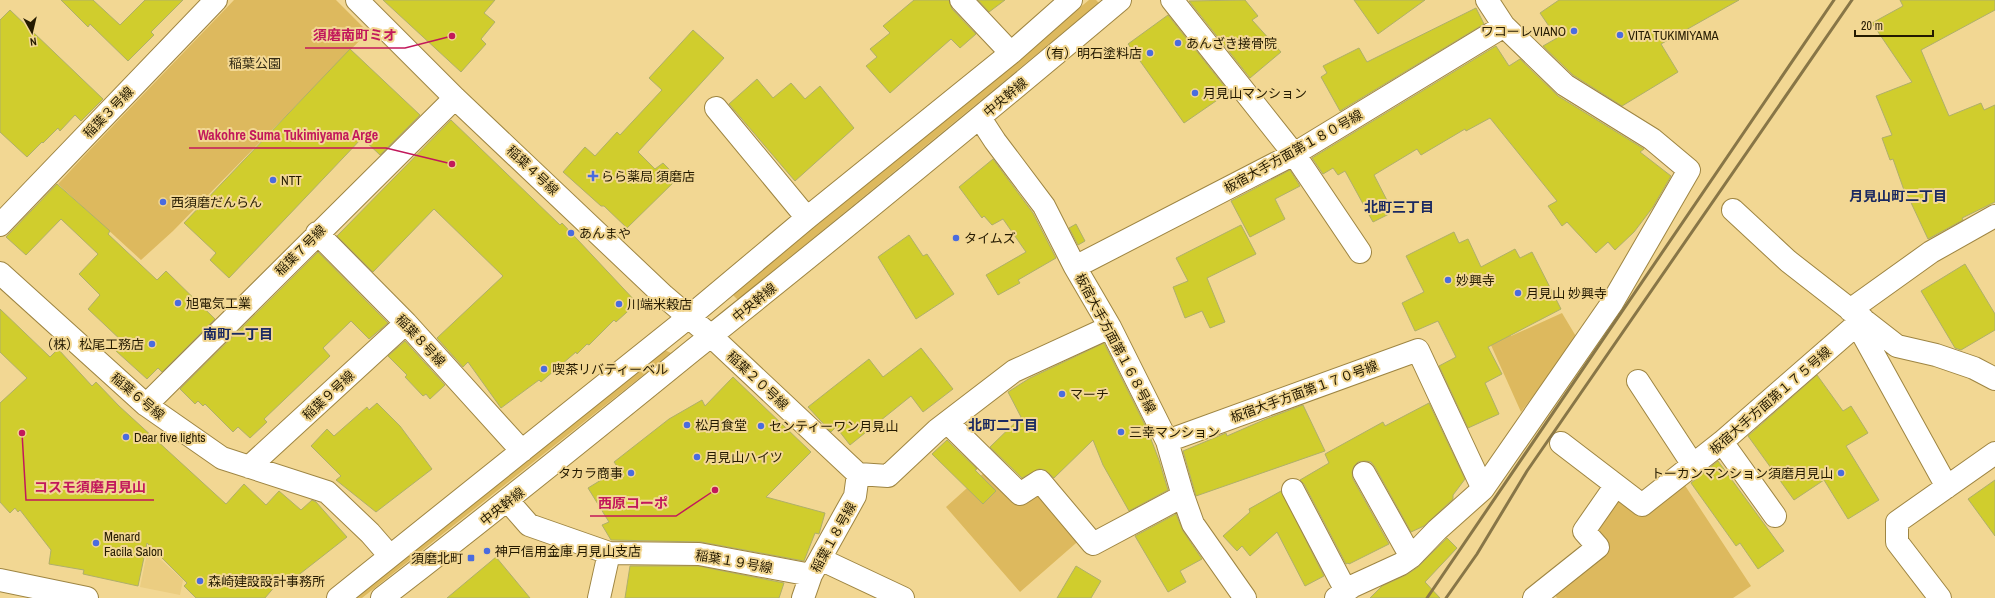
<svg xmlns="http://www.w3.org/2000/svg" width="1995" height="598" viewBox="0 0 1995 598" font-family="'Archivo Narrow','Noto Sans JP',sans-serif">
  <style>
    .built { fill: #ebcd81 }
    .green { fill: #ddb95e }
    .building { fill: #d0cd2d; stroke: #afaf6a }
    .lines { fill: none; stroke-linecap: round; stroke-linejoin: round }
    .minor-casing { stroke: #9e8542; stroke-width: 24 }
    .minor { stroke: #fff; stroke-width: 22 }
    .rail { stroke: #887647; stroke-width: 3 }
    .poi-dot { fill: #4a6cdf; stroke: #f2d793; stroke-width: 1.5 }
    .labels { text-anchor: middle; stroke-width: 4; stroke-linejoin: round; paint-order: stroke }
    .poi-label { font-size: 13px; fill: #241a00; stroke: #f2d793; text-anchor: start }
    .park-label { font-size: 13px; fill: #342b14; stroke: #f2d793 }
    .street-label { font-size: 13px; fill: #241a00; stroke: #f2d793 }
    .neighbourhood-label { font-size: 14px; font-weight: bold; fill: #1a2961; stroke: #f2d793 }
    .leader { fill: none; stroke: #c2185b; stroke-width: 1.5 }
    .callout-dot { fill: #c2185b; stroke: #f2d793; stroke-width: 1.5 }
    .callout-label { font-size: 14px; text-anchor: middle; font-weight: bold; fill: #c2185b; stroke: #f2d793; stroke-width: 4; stroke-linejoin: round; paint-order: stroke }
  </style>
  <rect width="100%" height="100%" fill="#f2d793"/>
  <path class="built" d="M 148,548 L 183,580 L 180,595 L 140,587 Z"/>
  <path class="green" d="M 234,0 L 336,0 L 368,32 L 173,231 L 141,260 L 58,184 L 85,155 Z
    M 1089,0 L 1096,0 L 1099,3 L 738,300 L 731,293 Z
    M 1494,305 L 1511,336 L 1562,313 L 1577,338 L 1521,412 L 1477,314 Z
    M 660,348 L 671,353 L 362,598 L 346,598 Z
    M 986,471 L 1017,505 L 1042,490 L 1083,537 L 1020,592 L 946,507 Z
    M 1684,484 L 1751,586 L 1733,598 L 1557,598 L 1553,592 L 1618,496 Z"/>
  <path class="building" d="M 61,0 L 93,0 L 120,25 L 145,0 L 183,0 L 151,32 L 154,35 L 128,61 L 90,24 L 88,27 Z
    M 383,0 L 495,0 L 484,13 L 495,22 L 481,39 L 486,44 L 461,72 Z
    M 914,0 L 949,0 L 952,9 L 976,34 L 960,48 L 951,39 L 890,93 L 866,66 L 877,57 L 870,49 L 890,33 L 883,26 Z
    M 978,0 L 1005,0 L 989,12 Z
    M 1245,0 L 1258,16 L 1252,20 L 1281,52 L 1250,78 L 1189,1 Z
    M 1354,0 L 1425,0 L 1378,34 Z
    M 1559,0 L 1739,0 L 1661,44 L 1678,72 L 1622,106 L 1573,75 L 1543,46 L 1557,38 L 1540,13 Z
    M 1900,0 L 1995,0 L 1995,10 L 1921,50 L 1949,116 L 1981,103 L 1984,110 L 1995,105 L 1995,202 L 1962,218 L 1963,220 L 1928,239 L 1906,192 L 1905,193 L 1893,159 L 1890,160 L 1882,138 L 1892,135 L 1876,96 L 1912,82 L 1872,23 L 1903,6 Z
    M 1476,8 L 1484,24 L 1340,111 L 1321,77 L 1327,73 L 1323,66 L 1359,48 L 1367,62 Z
    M 10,10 L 103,99 L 81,121 L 75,115 L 60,131 L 58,128 L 43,143 L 42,142 L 27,157 L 0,132 L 0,20 Z
    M 1168,15 L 1229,92 L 1184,123 L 1128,44 Z
    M 693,30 L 724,58 L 638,152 L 655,169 L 663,163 L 678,178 L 627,228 L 604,206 L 601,206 L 563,172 L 585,147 L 595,156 L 617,132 L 620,135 L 662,90 L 649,78 Z
    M 1496,46 L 1509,66 L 1520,59 L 1558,96 L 1644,149 L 1640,152 L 1671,176 L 1653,207 L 1634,232 L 1615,250 L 1608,242 L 1596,253 L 1567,222 L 1562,226 L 1548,206 L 1557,201 L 1490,118 L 1466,131 L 1465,129 L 1421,155 L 1417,149 L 1374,175 L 1393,212 L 1373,222 L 1345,171 L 1338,175 L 1333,168 L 1323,174 L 1312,158 Z
    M 350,49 L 420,115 L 380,155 L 362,138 L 229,278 L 210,260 L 216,253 L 184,223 Z
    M 757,79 L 773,98 L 791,83 L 805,99 L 820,86 L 854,128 L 795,181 L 729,104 Z
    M 451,120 L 560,225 L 562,223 L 637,303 L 616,322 L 614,320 L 589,345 L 587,344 L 577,354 L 576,352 L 541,382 L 539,380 L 501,408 L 468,362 L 463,367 L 437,338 L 503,276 L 434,209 L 373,272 L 337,236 Z
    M 993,159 L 1033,213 L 1056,258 L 1018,280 L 1020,283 L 998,295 L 986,275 L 1026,252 L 1003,219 L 992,225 L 984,216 L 982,218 L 959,187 Z
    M 1290,170 L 1300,186 L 1275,199 L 1285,219 L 1250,237 L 1231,201 Z
    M 57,184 L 110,231 L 108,234 L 157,280 L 166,271 L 215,319 L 162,372 L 158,368 L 147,379 L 116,351 L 124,343 L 88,309 L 100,295 L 79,274 L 98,254 L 61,219 L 26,255 L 6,237 Z
    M 1076,224 L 1085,241 L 1078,245 L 1069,228 Z
    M 1241,225 L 1256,254 L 1207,278 L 1225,322 L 1210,328 L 1202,311 L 1185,318 L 1173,287 L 1188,281 L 1176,258 Z
    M 1454,232 L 1459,243 L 1468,239 L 1481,267 L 1515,249 L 1520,258 L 1532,252 L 1561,309 L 1488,347 L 1502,374 L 1485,383 L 1499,414 L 1468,428 L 1439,366 L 1456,357 L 1438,321 L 1415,331 L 1402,303 L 1424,292 L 1406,256 Z
    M 909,235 L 923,256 L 927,254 L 954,294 L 916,319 L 878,257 Z
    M 318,252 L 388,323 L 369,339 L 351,321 L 323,348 L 330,356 L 264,419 L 267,422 L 250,438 L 238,427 L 233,432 L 205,404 L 203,406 L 198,401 L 195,404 L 180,389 Z
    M 1965,264 L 1995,314 L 1995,330 L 1961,350 L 1955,348 L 1921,291 Z
    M 0,309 L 50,357 L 58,349 L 92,386 L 96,382 L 119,406 L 226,504 L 244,484 L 266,505 L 279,491 L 301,510 L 312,500 L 316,502 L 347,537 L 287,584 L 282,578 L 265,598 L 196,598 L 184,586 L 187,583 L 147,543 L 138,586 L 83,574 L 84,570 L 49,564 L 51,550 L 20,510 L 18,512 L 15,508 L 10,513 L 0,502 L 0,403 L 27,378 L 0,352 Z
    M 405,341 L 445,385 L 430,399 L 426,394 L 423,396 L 405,377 L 407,375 L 388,356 Z
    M 1104,343 L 1147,429 L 1159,460 L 1168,490 L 1129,511 L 1103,465 L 1093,440 L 1054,478 L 1045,470 L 1039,469 L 1022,478 L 990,447 L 1021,417 L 1008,392 L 1030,378 Z
    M 921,348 L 953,389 L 923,412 L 911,396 L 850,445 L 836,427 L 831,432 L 808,407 L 869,359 L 883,377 Z
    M 1817,375 L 1843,411 L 1851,406 L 1868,433 L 1846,446 L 1879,500 L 1848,519 L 1824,480 L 1794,500 L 1748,436 Z
    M 733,377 L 811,452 L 766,497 L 825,513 L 819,534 L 815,533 L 804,561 L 701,542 L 611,540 L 602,525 L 609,522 L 588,488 L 619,469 L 614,462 L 669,419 L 702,400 L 705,406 Z
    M 377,403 L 400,426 L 432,469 L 376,512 L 336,480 L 341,476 L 311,446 L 327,429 L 334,436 L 367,407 L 369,410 Z
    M 1429,403 L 1465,479 L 1453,495 L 1453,499 L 1424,526 L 1411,532 L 1375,467 L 1371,462 L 1365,461 L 1358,462 L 1354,466 L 1352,472 L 1353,479 L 1389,544 L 1349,564 L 1348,563 L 1346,564 L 1304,484 L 1300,480 L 1329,463 L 1325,454 L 1383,422 L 1385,426 Z
    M 1303,405 L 1325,451 L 1196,496 L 1183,451 L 1226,433 L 1227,436 L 1266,419 Z
    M 947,440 L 977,469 L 975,470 L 996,491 L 983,504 L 932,454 Z
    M 1718,461 L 1784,551 L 1758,569 L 1740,543 L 1736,546 L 1691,483 Z
    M 1995,480 L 1995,536 L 1968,499 Z
    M 1281,491 L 1324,576 L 1305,586 L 1277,532 L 1250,556 L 1242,546 L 1237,551 L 1223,536 L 1250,512 L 1249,509 Z
    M 1176,514 L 1183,531 L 1202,559 L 1180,571 L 1186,582 L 1168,592 L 1135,536 Z
    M 1447,538 L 1457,548 L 1425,582 L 1440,598 L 1370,598 L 1382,586 L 1406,575 L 1418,567 Z
    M 496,557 L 530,598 L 447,598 Z
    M 630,566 L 698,566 L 784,583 L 779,598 L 625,598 Z
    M 1076,566 L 1101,581 L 1091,598 L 1057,598 Z"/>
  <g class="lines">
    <defs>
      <path id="minor" d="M 357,0 L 455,98 L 664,296 L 711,336 L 858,474
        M 961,0 L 1011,53
        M 1172,0 L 1294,154 L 1360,252
        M 716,108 L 807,218
        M 980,118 L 995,141 L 1044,206 L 1075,267 L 1110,327 L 1167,441 L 1183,496 L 1193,524 L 1245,598
        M 1733,210 L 1788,261 L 1897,346 L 1936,355 L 1974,368 L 1995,379
        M 0,225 L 216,0
        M 317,233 L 406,323 L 522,451
        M 1075,267 L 1294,154 L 1504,26
        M 0,273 L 146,405 L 222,458 L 327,492 L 370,533 L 390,556
        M 1850,310 L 1931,252 L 1995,216
        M 1857,324 L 1947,487
        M 1638,381 L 1693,465
        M 146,405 L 455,98
        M 948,423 L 1020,494 L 1040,481 L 1093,544 L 1183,496
        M 1167,441 L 1418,350 L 1483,489
        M 1722,442 L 1775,516
        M 1561,443 L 1642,505 L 1722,442 L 1863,319
        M 249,467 L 406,323
        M 1364,473 L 1411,557
        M 858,474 L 888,476 L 937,430 L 1014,371 L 1110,327
        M 1293,490 L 1346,591
        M 508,501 L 529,525 L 609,553 L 599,598
        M 609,553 L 699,554 L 811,575
        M 820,559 L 903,598
        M 0,580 L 87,598
        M 338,598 L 689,317 L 807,218 L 1011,53 L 1071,0
        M 382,598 C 487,517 590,434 692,351 C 836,236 979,119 1120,0
        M 803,598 L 811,575 L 855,496 L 858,474
        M 1336,598 L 1353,586 L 1401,564 L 1411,557 L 1437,530 L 1483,489 L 1612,303 L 1689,170 L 1652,139 L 1565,85 L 1504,26 L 1487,0
        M 1534,598 L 1598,547 L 1584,531 L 1616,485
        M 1940,598 L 1897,542 L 1897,522 L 1995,453"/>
    </defs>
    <use href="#minor" class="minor-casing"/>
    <use href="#minor" class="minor"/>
    <path class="rail" d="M 1427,598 L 1834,0
      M 1446,598 L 1477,554 L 1527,471 L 1852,0"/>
  </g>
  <g class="poi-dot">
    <circle cx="1574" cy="31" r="4"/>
    <circle cx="1620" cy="35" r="4"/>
    <circle cx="1178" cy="43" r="4"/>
    <circle cx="1150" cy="53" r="4"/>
    <circle cx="1195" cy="93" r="4"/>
    <path d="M591 170h4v4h4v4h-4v4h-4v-4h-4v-4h4z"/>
    <circle cx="273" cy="180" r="4"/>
    <circle cx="163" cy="202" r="4"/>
    <circle cx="571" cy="233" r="4"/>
    <circle cx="956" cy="238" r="4"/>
    <circle cx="1448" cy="280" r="4"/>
    <circle cx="1518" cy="293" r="4"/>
    <circle cx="178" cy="303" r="4"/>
    <circle cx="619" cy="304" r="4"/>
    <circle cx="152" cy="344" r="4"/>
    <circle cx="544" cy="369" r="4"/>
    <circle cx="1062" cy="394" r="4"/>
    <circle cx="687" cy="425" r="4"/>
    <circle cx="761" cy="426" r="4"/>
    <circle cx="1121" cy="432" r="4"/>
    <circle cx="126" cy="437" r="4"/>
    <circle cx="697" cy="457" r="4"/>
    <circle cx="631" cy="473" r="4"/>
    <circle cx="1841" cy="473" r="4"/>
    <circle cx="96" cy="543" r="4"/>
    <circle cx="487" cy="551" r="4"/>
    <rect x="467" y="554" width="8" height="8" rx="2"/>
    <circle cx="200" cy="581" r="4"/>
  </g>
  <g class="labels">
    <g class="poi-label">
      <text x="1566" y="36" text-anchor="end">ワコーレVIANO</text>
      <text x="1628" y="40">VITA TUKIMIYAMA</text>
      <text x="1186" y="48">あんざき接骨院</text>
      <text x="1142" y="58" text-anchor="end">（有）明石塗料店</text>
      <text x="1203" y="98">月見山マンション</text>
      <text x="601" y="181">らら薬局 須磨店</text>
      <text x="281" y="185">NTT</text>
      <text x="171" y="207">西須磨だんらん</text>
      <text x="579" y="238">あんまや</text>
      <text x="964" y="243">タイムズ</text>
      <text x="1456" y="285">妙興寺</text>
      <text x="1526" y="298">月見山 妙興寺</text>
      <text x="186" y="308">旭電気工業</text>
      <text x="627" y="309">川端米穀店</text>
      <text x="144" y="349" text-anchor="end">（株）松尾工務店</text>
      <text x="552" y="374">喫茶リバティーベル</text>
      <text x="1070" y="399">マーチ</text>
      <text x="695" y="430">松月食堂</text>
      <text x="769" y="431">センティーワン月見山</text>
      <text x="1129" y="437">三幸マンション</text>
      <text x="134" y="442">Dear five lights</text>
      <text x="705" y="462">月見山ハイツ</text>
      <text x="623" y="478" text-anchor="end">タカラ商事</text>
      <text x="1833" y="478" text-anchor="end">トーカンマンション須磨月見山</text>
      <text x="104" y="541">Menard<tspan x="104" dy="15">Facila Salon</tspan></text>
      <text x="495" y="556">神戸信用金庫 月見山支店</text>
      <text x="463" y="563" text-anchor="end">須磨北町</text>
      <text x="208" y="586">森崎建設設計事務所</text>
    </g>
    <g class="park-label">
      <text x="255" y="68">稲葉公園</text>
    </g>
    <g class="street-label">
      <text transform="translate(1005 97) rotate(-40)" y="5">中央幹線</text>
      <text transform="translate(108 112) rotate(-46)" y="5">稲葉３号線</text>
      <text transform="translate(1293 151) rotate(-29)" y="5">板宿大手方面第１８０号線</text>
      <text transform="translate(533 170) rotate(43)" y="5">稲葉４号線</text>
      <text transform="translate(300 250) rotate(-45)" y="5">稲葉７号線</text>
      <text transform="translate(754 302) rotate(-39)" y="5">中央幹線</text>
      <text transform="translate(421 340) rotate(47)" y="5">稲葉８号線</text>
      <text transform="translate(1116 343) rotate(62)" y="5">板宿大手方面第１６８号線</text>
      <text transform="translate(758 380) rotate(43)" y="5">稲葉２０号線</text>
      <text transform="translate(1304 391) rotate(-20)" y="5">板宿大手方面第１７０号線</text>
      <text transform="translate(328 395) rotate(-43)" y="5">稲葉９号線</text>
      <text transform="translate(138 396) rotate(40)" y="5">稲葉６号線</text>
      <text transform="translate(1770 400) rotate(-41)" y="5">板宿大手方面第１７５号線</text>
      <text transform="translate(502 506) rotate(-38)" y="5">中央幹線</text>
      <text transform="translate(833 537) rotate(-61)" y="5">稲葉１８号線</text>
      <text transform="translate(734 561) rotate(10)" y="5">稲葉１９号線</text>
    </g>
    <g class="neighbourhood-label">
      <text x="1898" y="201">月見山町二丁目</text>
      <text x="1399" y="212">北町三丁目</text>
      <text x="238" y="339">南町一丁目</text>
      <text x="1003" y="430">北町二丁目</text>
    </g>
  </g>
  <path class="leader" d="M452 36L405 48H305M452 164L386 148H189M22 433L26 500H154M715 490L676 516H590"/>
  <g class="callout-dot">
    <circle cx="452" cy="36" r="4"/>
    <circle cx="452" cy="164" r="4"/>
    <circle cx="22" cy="433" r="4"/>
    <circle cx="715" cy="490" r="4"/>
  </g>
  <g class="callout-label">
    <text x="355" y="40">須磨南町ミオ</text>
    <text x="288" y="140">Wakohre Suma Tukimiyama Arge</text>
    <text x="90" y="492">コスモ須磨月見山</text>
    <text x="633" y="508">西原コーポ</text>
  </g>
  <g transform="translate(32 32) rotate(172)" stroke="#f2d793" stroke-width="3" paint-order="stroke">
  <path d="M0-3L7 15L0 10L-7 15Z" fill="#241a00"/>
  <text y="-6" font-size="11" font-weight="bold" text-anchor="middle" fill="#241a00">N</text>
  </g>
  <path d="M1855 30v6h78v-6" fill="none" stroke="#241a00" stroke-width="2"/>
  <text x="1861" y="30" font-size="12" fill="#241a00" stroke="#f2d793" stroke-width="3" paint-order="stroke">20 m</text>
</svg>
